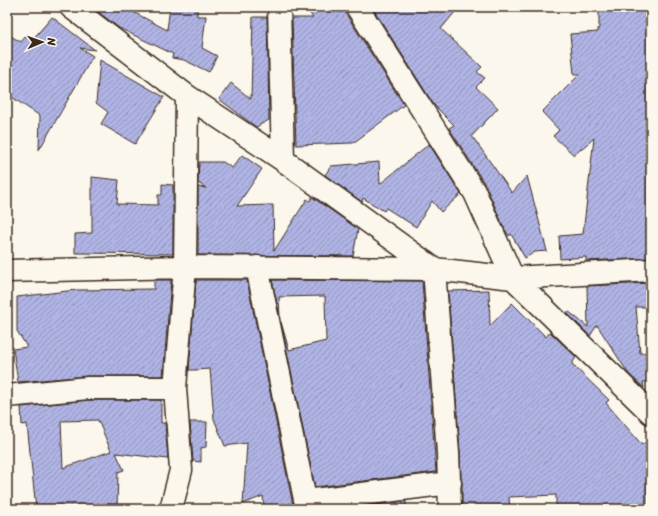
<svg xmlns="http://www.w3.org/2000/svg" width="658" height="516" viewBox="0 0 658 516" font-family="Sriracha,sans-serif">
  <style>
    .building { fill: url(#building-hatch); stroke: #3b2a1e; fill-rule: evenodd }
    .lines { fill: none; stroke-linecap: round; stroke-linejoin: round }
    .street-casing { stroke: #3b2a1e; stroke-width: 25 }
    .street { stroke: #fbf7ec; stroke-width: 22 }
  </style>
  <defs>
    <pattern id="building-hatch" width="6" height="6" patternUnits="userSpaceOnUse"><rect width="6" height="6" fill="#b0b4e5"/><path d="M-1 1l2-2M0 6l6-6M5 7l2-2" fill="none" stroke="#9093b9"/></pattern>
  </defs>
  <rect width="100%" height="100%" fill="#fbf7ec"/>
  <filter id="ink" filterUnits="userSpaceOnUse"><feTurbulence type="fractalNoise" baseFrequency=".025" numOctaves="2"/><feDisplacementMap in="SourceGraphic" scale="8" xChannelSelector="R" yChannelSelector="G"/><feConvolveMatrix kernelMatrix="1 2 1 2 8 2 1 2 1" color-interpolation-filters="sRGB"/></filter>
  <g filter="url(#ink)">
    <path class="building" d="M 92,7 L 124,7 L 167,30 L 170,7 L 197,7 L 197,16 L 206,16 L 202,48 L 217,56 L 209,72 L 184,60 L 172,58 L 173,54 L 119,28 Z
      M 306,7 L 345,7 L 346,14 L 404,105 L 353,143 L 296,145 L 292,18 L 313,18 Z
      M 372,7 L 459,7 L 441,29 L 482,67 L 477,72 L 485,78 L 476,87 L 498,108 L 472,136 L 512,193 L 527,176 L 547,251 L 535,252 L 525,258 L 511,234 L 509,236 L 504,228 L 486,186 L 449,128 L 454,125 L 434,105 Z
      M 599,7 L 651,7 L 651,258 L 586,261 L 586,257 L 560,259 L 559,236 L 583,234 L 594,138 L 574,155 L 553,136 L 559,130 L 542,112 L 580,74 L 574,74 L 570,34 L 598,32 L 598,28 L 599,28 Z
      M 52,17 L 95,50 L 80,48 L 93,56 L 39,150 L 40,116 L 7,94 L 7,34 L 21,42 L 26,36 L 32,40 Z
      M 253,17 L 267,17 L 269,120 L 256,127 L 219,99 L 231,83 L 251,99 Z
      M 100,60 L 164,97 L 135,144 L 101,124 L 108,112 L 96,103 Z
      M 429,144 L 461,194 L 441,212 L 432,201 L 416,227 L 386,208 L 384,211 L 363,198 L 362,202 L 325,175 L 331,166 L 379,162 L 380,184 Z
      M 242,155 L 262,169 L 237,206 L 273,205 L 274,251 L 307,199 L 310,201 L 312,197 L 358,229 L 353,256 L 198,255 L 198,187 L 206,188 L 198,183 L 199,162 L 223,162 L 232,168 Z
      M 92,177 L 119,180 L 117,204 L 158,205 L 158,195 L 162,195 L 162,184 L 173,185 L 173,254 L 75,253 L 75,234 L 92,233 Z
      M 154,280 L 171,280 L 163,376 L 88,376 L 18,382 L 13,349 L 27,347 L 17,331 L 17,297 L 76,290 L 154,289 Z
      M 196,280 L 247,280 L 293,505 L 264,508 L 263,496 L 243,504 L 247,443 L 225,446 L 214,419 L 210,369 L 195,370 L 189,370 Z
      M 272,280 L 422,281 L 436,472 L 315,487 L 281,322 L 289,350 L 326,341 L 325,296 L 279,297 L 280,317 Z
      M 651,283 L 651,307 L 636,307 L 640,353 L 651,352 L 651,381 L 643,382 L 644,388 L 628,373 L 597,325 L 590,336 L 567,313 L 568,311 L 588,327 L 587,286 Z
      M 489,290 L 490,326 L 512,303 L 546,337 L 550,332 L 576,357 L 572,364 L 609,400 L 606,403 L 642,445 L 651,437 L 651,509 L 602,509 L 602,507 L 556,508 L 556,495 L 509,497 L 510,509 L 462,509 L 462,482 L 461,479 L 460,452 L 448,291 Z
      M 89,400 L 161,400 L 161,423 L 165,423 L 168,459 L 116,453 L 124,470 L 118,472 L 117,509 L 36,509 L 27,424 L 22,425 L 21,407 ZM 98,420 L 111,451 L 63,468 L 61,421 Z
      M 190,422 L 207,422 L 206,447 L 201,448 L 201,462 L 193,461 Z
      M 406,501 L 406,509 L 343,509 Z"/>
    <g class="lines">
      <defs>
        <path id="street" d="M 71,7 L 187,96 L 283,160 L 434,269 L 448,453 L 450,509
          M 279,7 L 283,160
          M 357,7 L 475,193 L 513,278 L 651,413
          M 257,267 L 307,509
          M 7,271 L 185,267 L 434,269 L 513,278 L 651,270
          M 7,396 L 88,388 L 175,388
          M 306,501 L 450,483
          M 171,509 L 181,470 L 175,388 L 185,267 L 187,96"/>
      </defs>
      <use href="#street" class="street-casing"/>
      <use href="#street" class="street"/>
    </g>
  </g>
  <rect width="658" height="516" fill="none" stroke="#fbf7ec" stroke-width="24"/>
  <rect x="12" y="12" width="634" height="492" fill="none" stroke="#3b2a1e" stroke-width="1.5" filter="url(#ink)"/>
  <g transform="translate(42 42) rotate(88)" stroke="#fbf7ec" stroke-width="3" paint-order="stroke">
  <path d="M0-3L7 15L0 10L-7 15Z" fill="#3b2a1e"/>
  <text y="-6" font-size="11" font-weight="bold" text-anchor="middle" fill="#3b2a1e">N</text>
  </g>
</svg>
